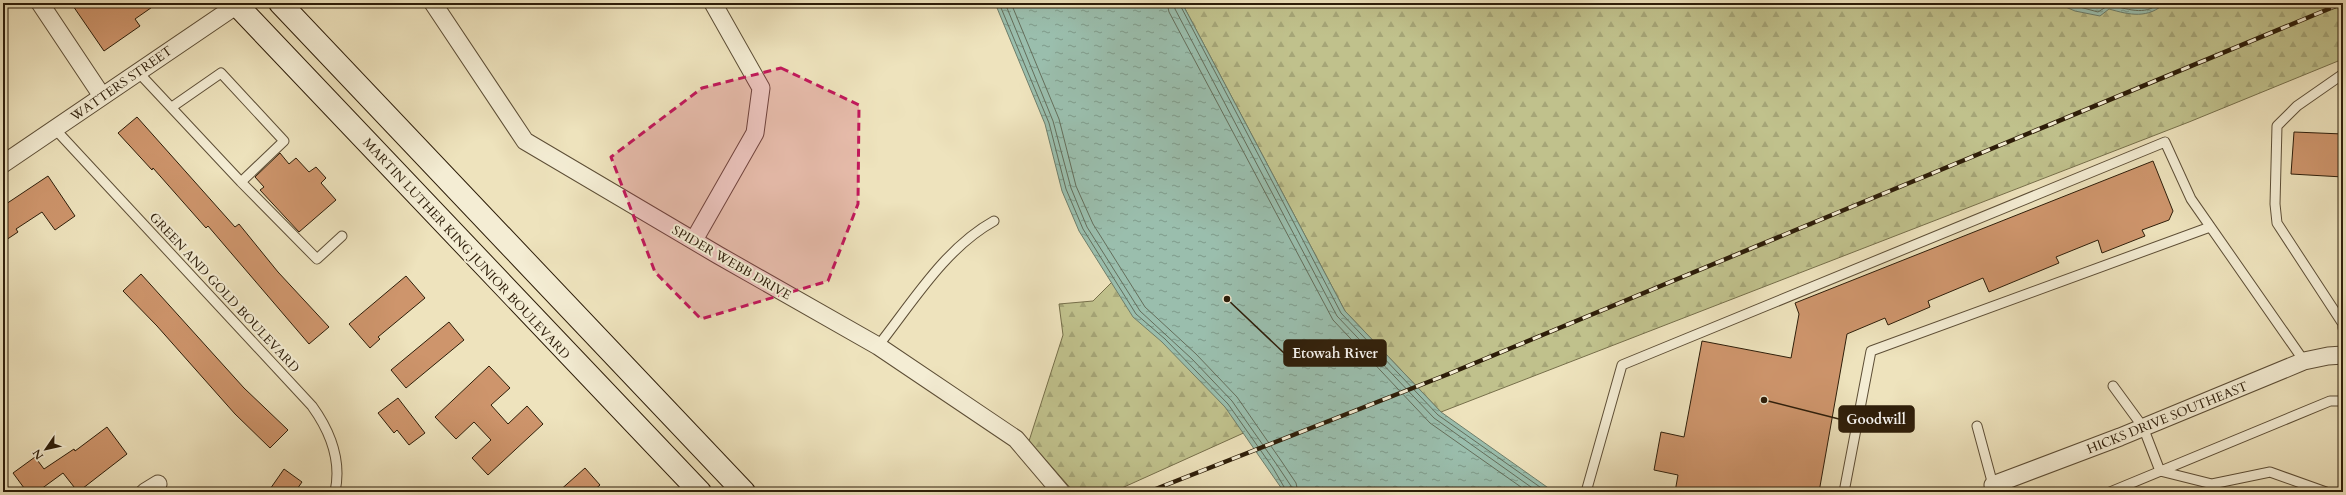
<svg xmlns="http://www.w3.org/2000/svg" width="2346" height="495" viewBox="0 0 2346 495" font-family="Cardo,serif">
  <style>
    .forest { fill: url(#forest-firs); stroke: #766f4a }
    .water { fill: url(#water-ripples); stroke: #6e7e6b }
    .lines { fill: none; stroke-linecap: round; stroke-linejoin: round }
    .shore { stroke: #646e5b; stroke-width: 1 }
    .building { fill: #ce956c; stroke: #2d1d09 }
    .service-casing { stroke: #5d4e36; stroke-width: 11 }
    .minor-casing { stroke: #5d4e36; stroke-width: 19 }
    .secondary-casing { stroke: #2d1d09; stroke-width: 24 }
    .service { stroke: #f4edd4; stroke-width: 9 }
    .minor { stroke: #f4edd4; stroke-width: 17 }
    .secondary { stroke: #f4edd4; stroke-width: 22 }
    .rail-casing { stroke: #2d1d09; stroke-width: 4.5 }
    .rail { stroke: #f4edd4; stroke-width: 3; stroke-dasharray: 9; stroke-linecap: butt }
    .marked { fill: #c2185b; fill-opacity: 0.2; stroke: #c2185b; stroke-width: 3; stroke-dasharray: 8 5; stroke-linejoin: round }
    .labels { text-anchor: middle; stroke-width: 4; stroke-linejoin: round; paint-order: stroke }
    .street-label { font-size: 13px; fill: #2d1d09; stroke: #f4edd4 }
    .leader { fill: none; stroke: #2d1d09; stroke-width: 1.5 }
    .callout-dot { fill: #2d1d09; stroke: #f4edd4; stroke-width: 1.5 }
    .callout { fill: #2d1d09; stroke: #2d1d09; stroke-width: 1.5 }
    .callout-label { font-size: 14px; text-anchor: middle; font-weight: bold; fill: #fff }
  </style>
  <defs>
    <pattern id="forest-firs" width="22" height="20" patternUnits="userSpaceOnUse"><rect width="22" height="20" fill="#c0c18c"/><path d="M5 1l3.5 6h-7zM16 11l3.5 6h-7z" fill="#a5a577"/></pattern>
    <pattern id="water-ripples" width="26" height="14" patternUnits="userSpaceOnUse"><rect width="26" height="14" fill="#9abead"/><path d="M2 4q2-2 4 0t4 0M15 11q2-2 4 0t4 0" fill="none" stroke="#7e9a8b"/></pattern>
  </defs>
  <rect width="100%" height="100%" fill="#eee3bd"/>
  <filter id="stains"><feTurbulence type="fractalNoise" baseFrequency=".005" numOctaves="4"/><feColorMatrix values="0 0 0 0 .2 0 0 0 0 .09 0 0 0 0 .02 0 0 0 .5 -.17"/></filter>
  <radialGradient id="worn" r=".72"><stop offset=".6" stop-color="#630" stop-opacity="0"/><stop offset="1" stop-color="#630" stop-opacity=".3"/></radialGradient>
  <path class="forest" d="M 1182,3 L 2343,3 L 2343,59 L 2189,122 L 1441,412 L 1345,311 Z
    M 1118,276 L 1248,431 L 1113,492 L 1074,492 L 1029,441 L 1063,335 L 1059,304 L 1093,301 Z"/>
  <path class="water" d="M 995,3 L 1182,3 L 1345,311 L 1441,412 L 1554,492 L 1284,492 L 1225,407 L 1162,342 L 1133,317 L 1079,231 L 1062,191 L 1045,124 Z
    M 2056,3 L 2165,3 C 2148,19 2130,15 2109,9 L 2100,16 L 2075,11 Z"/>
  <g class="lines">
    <path class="shore" d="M 999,3 L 1049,123 L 1066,189 L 1083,229 L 1136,314 L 1165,339 L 1228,404 L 1273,468 L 1287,492
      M 1005,3 L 1053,121 L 1071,188 L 1087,227 L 1140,311 L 1192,359 L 1232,401 L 1277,465 L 1291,486 L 1292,492
      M 1011,3 L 1059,119 L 1076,186 L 1093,224 L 1145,307 L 1196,354 L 1237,397 L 1282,462 L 1296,483 L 1298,492
      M 1167,3 L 1169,12 L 1333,320 L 1430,423 L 1528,492
      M 1174,3 L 1175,9 L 1337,316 L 1434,418 L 1538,492
      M 1179,3 L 1341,313 L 1438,415 L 1547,492
      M 2065,3 L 2098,12 L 2109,5 C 2126,8 2145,17 2159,3"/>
  </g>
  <path class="building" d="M 71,3 L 158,3 L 135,19 L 140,26 L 104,51 Z
    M 137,117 L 235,227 L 239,224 L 278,272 L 329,327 L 309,344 L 208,226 L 206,228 L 153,168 L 152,170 L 118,133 Z
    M 2294,132 L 2343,134 L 2343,177 L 2291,174 Z
    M 280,153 L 289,164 L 296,158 L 309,172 L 316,167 L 326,178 L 321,183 L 336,200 L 299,232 L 260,190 L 264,187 L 255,177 Z
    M 2153,161 L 2173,211 L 2169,220 L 2142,230 L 2145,236 L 2102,253 L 2098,240 L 2056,257 L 2059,263 L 1989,292 L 1983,278 L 1928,301 L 1930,307 L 1888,325 L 1885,318 L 1847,334 L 1819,492 L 1675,492 L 1678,475 L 1654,470 L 1661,432 L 1684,437 L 1702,341 L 1791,358 L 1799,314 L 1795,303 Z
    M 48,176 L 75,216 L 55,230 L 42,212 L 16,229 L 18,232 L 3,242 L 3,206 Z
    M 141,274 L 244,388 L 288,430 L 270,448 L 235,414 L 157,326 L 123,291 Z
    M 406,276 L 425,298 L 378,337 L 380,339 L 370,348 L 349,324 Z
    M 449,322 L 464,340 L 406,388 L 391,370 Z
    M 489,366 L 510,388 L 491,405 L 508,424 L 527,406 L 543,424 L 488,475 L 472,458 L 491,440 L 474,422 L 456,439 L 435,417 Z
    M 398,398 L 425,433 L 409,445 L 397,430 L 394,433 L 378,413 Z
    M 107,427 L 127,454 L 78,492 L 63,473 L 37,492 L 27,492 L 13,473 L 35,457 L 44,469 L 74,449 L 75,451 Z
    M 585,468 L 600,485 L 592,492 L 558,492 Z
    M 284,469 L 302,482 L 295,492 L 268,492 Z"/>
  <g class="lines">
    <defs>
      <path id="service" d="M 138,72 L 241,182 L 317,259 L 342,236
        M 2343,74 L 2297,106 L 2277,126 L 2275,204 L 2277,223 L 2343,324 L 2343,328
        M 172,107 L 221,73 L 284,141 L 241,182
        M 55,129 L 312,406 C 330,431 342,460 335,492
        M 878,346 C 912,303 945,248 994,221
        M 2113,386 L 2143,427 L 2160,471 L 2212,484 L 2270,472 L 2326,492
        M 1977,426 L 1993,485 L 1992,489
        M 1586,492 L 1622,365 L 2165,142 L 2191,199 L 2304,361
        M 1844,492 L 1871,351 L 2210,227
        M 2110,492 L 2330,401 L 2343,401"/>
      <path id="minor" d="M 40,3 L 102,96
        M 433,3 L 525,141 L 718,255 L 878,346 L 1016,439 L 1061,492
        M 3,164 L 240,3
        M 694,240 L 755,133 L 761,88 L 713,3
        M 1993,485 L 2120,437 L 2304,361 L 2328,356 L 2343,355
        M 145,492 L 158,484"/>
      <path id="secondary" d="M 235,3 L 700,492
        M 280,3 L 744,492"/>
    </defs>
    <use href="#service" class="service-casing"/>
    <use href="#minor" class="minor-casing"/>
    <use href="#secondary" class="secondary-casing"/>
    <use href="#service" class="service"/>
    <use href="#minor" class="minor"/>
    <use href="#secondary" class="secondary"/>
    <defs>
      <path id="rail" d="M 1148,492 L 1446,375 L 2343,3"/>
    </defs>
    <use href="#rail" class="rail-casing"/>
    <use href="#rail" class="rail"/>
  </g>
  <path class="marked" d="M 781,68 L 859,105 L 858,204 L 828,281 L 701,319 L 655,272 L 611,157 L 702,88 Z"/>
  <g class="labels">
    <g class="street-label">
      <text transform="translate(121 83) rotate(-35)" y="5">WATTERS STREET</text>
      <text transform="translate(467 248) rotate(47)" y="5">MARTIN LUTHER KING JUNIOR BOULEVARD</text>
      <text transform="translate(732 262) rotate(30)" y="5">SPIDER WEBB DRIVE</text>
      <text transform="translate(225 292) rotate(47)" y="5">GREEN AND GOLD BOULEVARD</text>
      <text transform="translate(2167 417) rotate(-22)" y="5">HICKS DRIVE SOUTHEAST</text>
    </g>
  </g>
  <path class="leader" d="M1227 299L1284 353M1764 400L1839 419"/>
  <g class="callout-dot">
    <circle cx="1227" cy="299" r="4"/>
    <circle cx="1764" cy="400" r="4"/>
  </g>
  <g class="callout">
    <rect x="1284" y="340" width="102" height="26" rx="4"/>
    <rect x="1839" y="406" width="75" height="26" rx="4"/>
  </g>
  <g class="callout-label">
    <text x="1335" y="358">Etowah River</text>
    <text x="1876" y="424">Goodwill</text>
  </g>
  <rect width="2346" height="495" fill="none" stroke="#eee3bd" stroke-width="16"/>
  <rect x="4" y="4" width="2338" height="487" fill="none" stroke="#2d1d09" stroke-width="2"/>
  <rect x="8" y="8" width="2330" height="479" fill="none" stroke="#2d1d09"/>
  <g transform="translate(46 449) rotate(236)" stroke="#f4edd4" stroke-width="3" paint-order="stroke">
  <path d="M0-3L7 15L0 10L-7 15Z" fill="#2d1d09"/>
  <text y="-6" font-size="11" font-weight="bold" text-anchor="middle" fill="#2d1d09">N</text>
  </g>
  <rect width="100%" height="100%" filter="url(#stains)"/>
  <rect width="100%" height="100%" fill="url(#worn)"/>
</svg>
